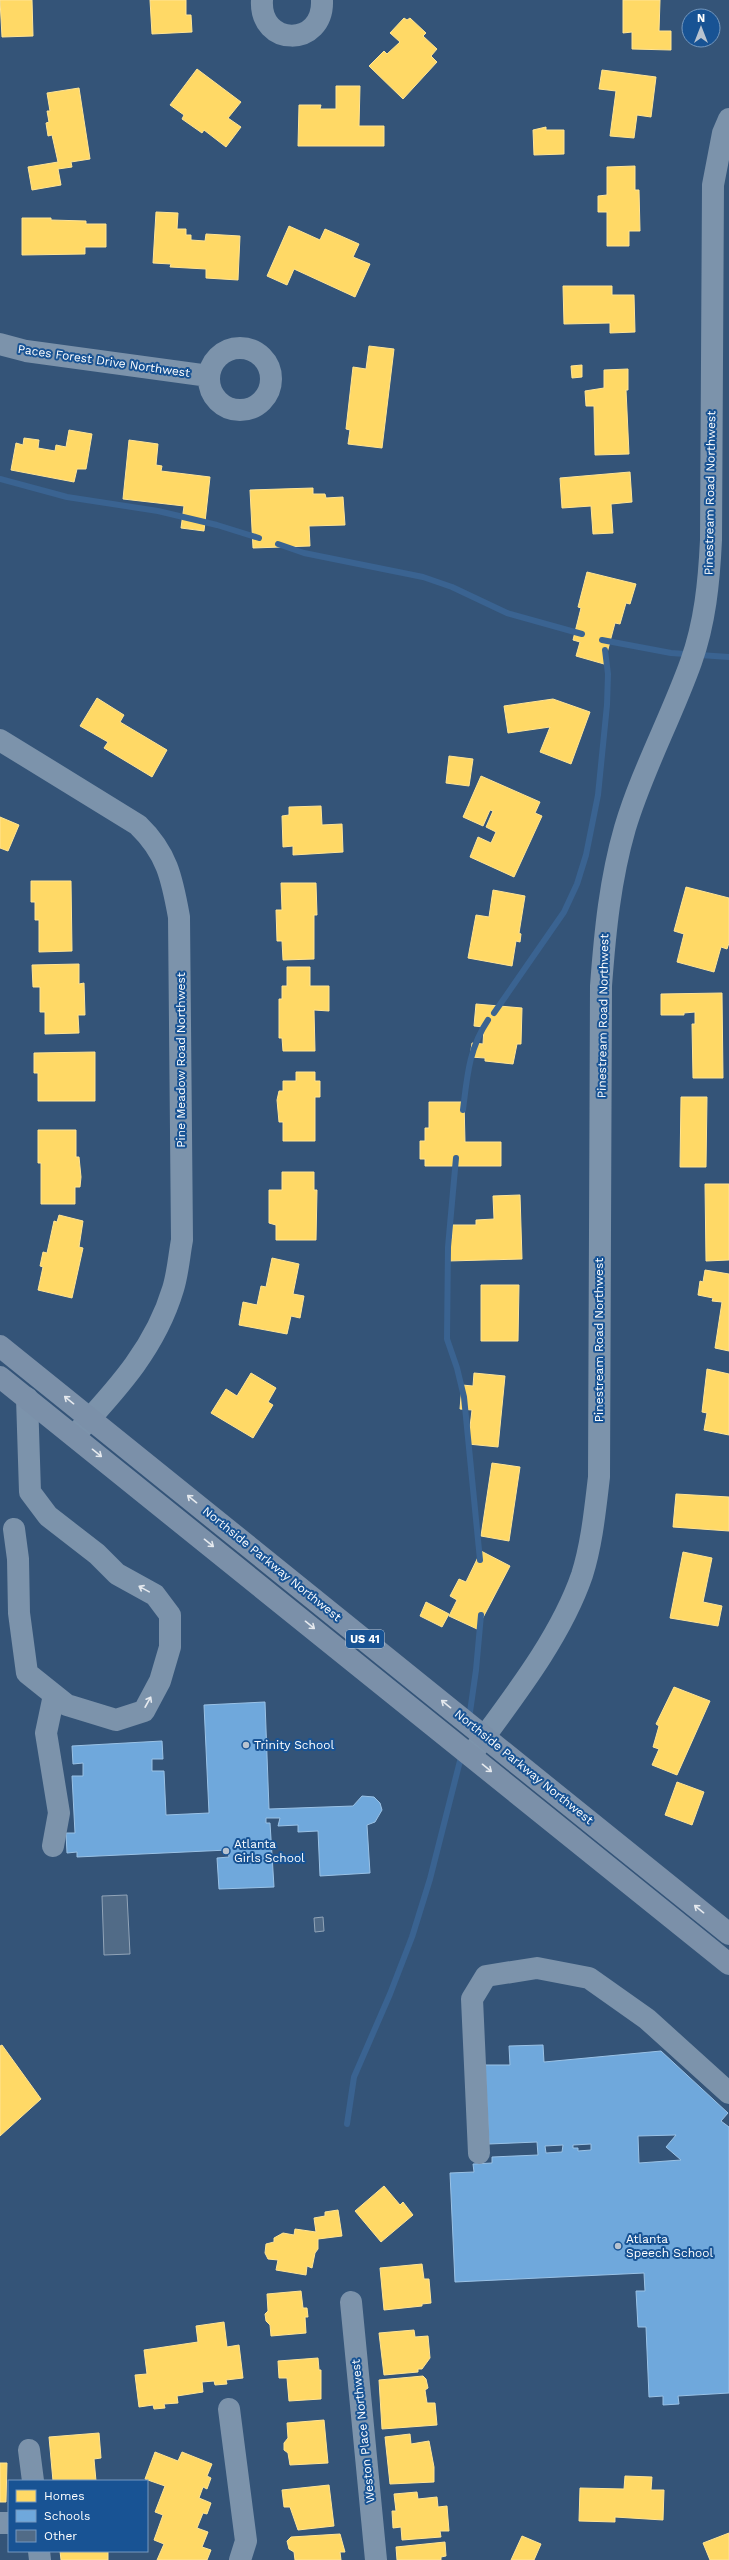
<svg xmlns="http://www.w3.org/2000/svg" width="729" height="2560" viewBox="0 0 729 2560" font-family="'Work Sans',sans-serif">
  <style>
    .homes { fill: #ffd966; stroke: #ffe494 }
    .schools { fill: #6fa8dc; stroke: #9ac2e6; fill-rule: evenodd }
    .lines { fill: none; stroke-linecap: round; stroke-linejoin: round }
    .stream { stroke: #3a6391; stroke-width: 6 }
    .building { fill: #516b87; stroke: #91a4b8 }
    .minor { stroke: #7c93ab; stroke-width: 22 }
    .major { stroke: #7b90a9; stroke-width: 22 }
    .oneway { stroke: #e5e9ee }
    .poi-dot { fill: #b8c3d0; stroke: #185394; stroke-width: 1.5 }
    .labels { text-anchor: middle; stroke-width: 4; stroke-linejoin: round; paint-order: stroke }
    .shield { fill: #185394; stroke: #bacbdf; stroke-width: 1 }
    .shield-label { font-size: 11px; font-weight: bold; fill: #fff }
    .street-label { font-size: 12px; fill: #fff; stroke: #185394 }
    .poi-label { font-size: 12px; fill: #fff; stroke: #185394; text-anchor: start }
  </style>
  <rect width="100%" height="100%" fill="#345478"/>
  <path class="homes" d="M 0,0 L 32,0 L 33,36 L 2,37 Z
    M 150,0 L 186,0 L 186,15 L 191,15 L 192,32 L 152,34 Z
    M 623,0 L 660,0 L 659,31 L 671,31 L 671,50 L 632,49 L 632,32 L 623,33 Z
    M 404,18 L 407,20 L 410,18 L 426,33 L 423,36 L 437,49 L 431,56 L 437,62 L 403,99 L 369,66 L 384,51 L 387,54 L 400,42 L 390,33 Z
    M 197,69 L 241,102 L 228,118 L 241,127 L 226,147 L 204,130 L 202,133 L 182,119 L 184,115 L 170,105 Z
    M 602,70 L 656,77 L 651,117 L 637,115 L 634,138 L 610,136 L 616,91 L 599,89 Z
    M 336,86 L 360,86 L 359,126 L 384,126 L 384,146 L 298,146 L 299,105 L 321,105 L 320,109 L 336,109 Z
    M 79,88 L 90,159 L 71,162 L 72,167 L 58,169 L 61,185 L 32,190 L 28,167 L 58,162 L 52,135 L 48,136 L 46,123 L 49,122 L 47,111 L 50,111 L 47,93 Z
    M 546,127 L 546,130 L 564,130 L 564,154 L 534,155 L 533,130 Z
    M 635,166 L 635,190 L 639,190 L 640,231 L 629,231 L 629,246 L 607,246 L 607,212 L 598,212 L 598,196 L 607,195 L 607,167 Z
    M 156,212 L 178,213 L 177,229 L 186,229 L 186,235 L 191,235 L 191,240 L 205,241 L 206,234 L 240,236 L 238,280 L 206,278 L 206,269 L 170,267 L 171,264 L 153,263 Z
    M 22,218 L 51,218 L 51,220 L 86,221 L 86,224 L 106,224 L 106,247 L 85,247 L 85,254 L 22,255 Z
    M 289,226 L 320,240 L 325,229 L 359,244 L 353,257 L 370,264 L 355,297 L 294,269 L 287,285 L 267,276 Z
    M 563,286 L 612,286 L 612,295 L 634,295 L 635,332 L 610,333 L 610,323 L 564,324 Z
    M 369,346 L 394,349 L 382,448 L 348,444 L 350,430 L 346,429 L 353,367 L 366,369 Z
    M 582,365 L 582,377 L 572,378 L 571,366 Z
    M 628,369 L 628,390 L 626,390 L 629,454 L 595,455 L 594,406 L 586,406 L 585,391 L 604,388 L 604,370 Z
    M 69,430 L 92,434 L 86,469 L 77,469 L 74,482 L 11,470 L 16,443 L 23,445 L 24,438 L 39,440 L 38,448 L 55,451 L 56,445 L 66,447 Z
    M 129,440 L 158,444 L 156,465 L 162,466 L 161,471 L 210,477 L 204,531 L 181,528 L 184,506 L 123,499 Z
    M 630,472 L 632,502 L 611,504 L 613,533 L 593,534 L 591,506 L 562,508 L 560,478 Z
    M 313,488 L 313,494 L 325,494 L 326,498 L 343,497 L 345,525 L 309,526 L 310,546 L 253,548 L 250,490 Z
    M 587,572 L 636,584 L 630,604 L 626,603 L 620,624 L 615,623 L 604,664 L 576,656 L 580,642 L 573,640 L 581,608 L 578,607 Z
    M 97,698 L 124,715 L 120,722 L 167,750 L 152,777 L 104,748 L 108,742 L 80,726 Z
    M 553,699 L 590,712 L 571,764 L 540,752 L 550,727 L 508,733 L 504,706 Z
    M 449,756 L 473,759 L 469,786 L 446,783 Z
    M 481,776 L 540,802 L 535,813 L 542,816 L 514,877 L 470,857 L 478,837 L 491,843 L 496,832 L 486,827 L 493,811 L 490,810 L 483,826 L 463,817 Z
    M 321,806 L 322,825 L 342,824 L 343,852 L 293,855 L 293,846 L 283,847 L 282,816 L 289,815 L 289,807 Z
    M 0,817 L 19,825 L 8,851 L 0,848 Z
    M 31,881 L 71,881 L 72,951 L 39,952 L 39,920 L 35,920 L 35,902 L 31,902 Z
    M 281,883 L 316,883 L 317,915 L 314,915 L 314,959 L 283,960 L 282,941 L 277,941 L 276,910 L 282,910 Z
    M 686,887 L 729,898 L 729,943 L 727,949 L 721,947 L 714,972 L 677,962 L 684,934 L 674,931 Z
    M 493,890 L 525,896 L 519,933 L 521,934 L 520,942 L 516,941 L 512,966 L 468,958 L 476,915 L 489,917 Z
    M 79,964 L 79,984 L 84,983 L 85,1015 L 78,1015 L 79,1033 L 45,1034 L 45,1012 L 40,1012 L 40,987 L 33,987 L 32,965 Z
    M 287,967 L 310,967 L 310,986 L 329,986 L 329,1011 L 314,1010 L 315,1051 L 283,1051 L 282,1038 L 279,1038 L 279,999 L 282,999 L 282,986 L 287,986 Z
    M 722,993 L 723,1078 L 693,1078 L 692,1024 L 695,1024 L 695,1012 L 684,1013 L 684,1015 L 661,1015 L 661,994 Z
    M 476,1004 L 522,1008 L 521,1044 L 517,1044 L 513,1064 L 485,1061 L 485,1058 L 470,1057 L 472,1043 L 483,1044 L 484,1027 L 474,1026 Z
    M 95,1052 L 95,1101 L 38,1101 L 38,1073 L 34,1073 L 34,1053 Z
    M 296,1072 L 315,1072 L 315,1081 L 320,1081 L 320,1097 L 315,1097 L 315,1141 L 283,1141 L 283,1122 L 279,1122 L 277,1100 L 279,1091 L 283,1091 L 283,1081 L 296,1081 Z
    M 681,1097 L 707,1097 L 706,1167 L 680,1167 Z
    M 429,1102 L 464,1102 L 465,1142 L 501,1142 L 501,1166 L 425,1166 L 425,1159 L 420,1159 L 420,1141 L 425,1141 L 425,1128 L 429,1128 Z
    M 38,1130 L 76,1130 L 76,1157 L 79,1157 L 81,1177 L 80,1187 L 75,1187 L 75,1204 L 41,1204 L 41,1163 L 38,1163 Z
    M 282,1172 L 314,1172 L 314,1190 L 317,1190 L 316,1240 L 276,1240 L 276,1225 L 269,1223 L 269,1190 L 282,1190 Z
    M 705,1184 L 729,1184 L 729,1260 L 706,1261 Z
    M 520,1195 L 522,1259 L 448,1261 L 447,1239 L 452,1239 L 452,1225 L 476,1225 L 476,1220 L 494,1219 L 493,1196 Z
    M 59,1215 L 83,1221 L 79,1247 L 83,1248 L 72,1298 L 38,1290 L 43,1267 L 40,1266 L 43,1252 L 47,1253 L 54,1221 L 57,1222 Z
    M 272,1258 L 299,1264 L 293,1294 L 304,1296 L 300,1318 L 291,1316 L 287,1334 L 239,1325 L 243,1302 L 257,1305 L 261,1286 L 266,1287 Z
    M 705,1270 L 729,1274 L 729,1351 L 715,1348 L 722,1302 L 712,1301 L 713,1298 L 698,1295 L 700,1281 L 703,1282 Z
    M 481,1285 L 519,1285 L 518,1341 L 481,1341 Z
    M 707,1369 L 729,1374 L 729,1435 L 704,1430 L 707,1413 L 702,1412 Z
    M 251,1373 L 276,1388 L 268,1402 L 273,1405 L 253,1438 L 211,1413 L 226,1389 L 237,1396 Z
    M 474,1373 L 505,1376 L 498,1447 L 468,1444 L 472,1410 L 460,1409 L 462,1385 L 473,1386 Z
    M 492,1463 L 520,1467 L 509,1541 L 481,1536 Z
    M 676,1494 L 729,1497 L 729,1531 L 673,1527 Z
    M 481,1551 L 510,1566 L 477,1629 L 449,1616 L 457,1600 L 450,1596 L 459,1579 L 466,1582 Z
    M 683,1552 L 712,1558 L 703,1602 L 722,1606 L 718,1626 L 670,1618 Z
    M 426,1602 L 449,1614 L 442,1627 L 420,1616 Z
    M 674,1687 L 710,1701 L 677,1775 L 652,1765 L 659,1749 L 653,1747 L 659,1726 L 656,1724 Z
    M 677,1782 L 704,1792 L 692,1825 L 665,1815 Z
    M 2,2045 L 41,2099 L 0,2136 L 0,2046 Z
    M 384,2186 L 400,2205 L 403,2202 L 413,2215 L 381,2242 L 355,2211 Z
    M 338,2210 L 342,2236 L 318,2239 L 318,2249 L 315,2253 L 312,2268 L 307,2266 L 306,2275 L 276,2270 L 278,2260 L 268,2259 L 265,2253 L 266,2244 L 274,2242 L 274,2238 L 283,2233 L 294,2235 L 295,2229 L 316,2232 L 314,2218 L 325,2216 L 325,2212 Z
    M 422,2264 L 424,2279 L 429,2279 L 431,2303 L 422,2304 L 422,2306 L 384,2310 L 380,2268 Z
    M 301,2291 L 303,2308 L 307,2308 L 308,2317 L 305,2317 L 306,2333 L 271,2336 L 270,2325 L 266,2321 L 265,2314 L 268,2311 L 267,2294 Z
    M 224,2322 L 227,2347 L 239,2345 L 243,2378 L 226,2380 L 227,2384 L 215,2385 L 214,2381 L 202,2382 L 203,2392 L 177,2396 L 178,2403 L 164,2404 L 165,2408 L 154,2409 L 153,2405 L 139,2407 L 135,2375 L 147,2374 L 144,2350 L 198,2342 L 196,2326 Z
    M 414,2330 L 415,2337 L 428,2336 L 430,2358 L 422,2369 L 418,2369 L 418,2372 L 384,2375 L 379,2333 Z
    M 318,2358 L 319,2370 L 321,2370 L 321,2399 L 289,2401 L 287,2378 L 279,2378 L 278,2361 Z
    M 423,2376 L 426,2379 L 428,2388 L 425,2390 L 427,2403 L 435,2403 L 437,2425 L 382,2429 L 379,2380 Z
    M 324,2420 L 328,2463 L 290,2465 L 288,2453 L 284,2450 L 284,2443 L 288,2438 L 287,2423 Z
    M 99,2433 L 101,2458 L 94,2459 L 96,2481 L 53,2481 L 49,2437 Z
    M 410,2434 L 411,2444 L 429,2441 L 434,2467 L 434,2482 L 390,2484 L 385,2437 Z
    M 155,2452 L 178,2461 L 182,2452 L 212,2464 L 207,2476 L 211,2478 L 207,2489 L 203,2487 L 199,2498 L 211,2503 L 207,2514 L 203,2513 L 197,2528 L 208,2532 L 202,2547 L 211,2550 L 207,2560 L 157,2560 L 164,2544 L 154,2540 L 163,2515 L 155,2512 L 165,2486 L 145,2479 Z
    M 0,2463 L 7,2463 L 6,2502 L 0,2502 Z
    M 625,2476 L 652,2477 L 651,2490 L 664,2490 L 663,2520 L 615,2517 L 615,2522 L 579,2521 L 580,2488 L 624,2489 Z
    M 329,2485 L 334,2526 L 298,2530 L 290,2507 L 284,2507 L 282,2490 Z
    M 417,2492 L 418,2499 L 437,2497 L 438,2507 L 447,2506 L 449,2531 L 440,2531 L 441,2537 L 402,2540 L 401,2527 L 393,2528 L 392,2511 L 396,2511 L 394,2494 Z
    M 729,2533 L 729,2560 L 710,2560 L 703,2543 Z
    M 340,2534 L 345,2552 L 340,2552 L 341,2560 L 295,2560 L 294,2552 L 289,2549 L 287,2541 L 291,2537 Z
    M 522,2536 L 541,2544 L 534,2560 L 511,2560 Z
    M 445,2542 L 446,2556 L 441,2557 L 441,2560 L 397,2560 L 396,2547 Z
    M 60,2551 L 108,2551 L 108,2560 L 61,2560 Z"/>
  <path class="schools" d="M 265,1702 L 269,1809 L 353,1806 L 362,1796 L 374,1797 L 380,1803 L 382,1810 L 375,1822 L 367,1825 L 370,1873 L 320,1876 L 318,1831 L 298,1832 L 298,1825 L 278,1826 L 280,1818 L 266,1818 L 266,1823 L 270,1823 L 274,1887 L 219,1889 L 217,1858 L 229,1857 L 228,1850 L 77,1857 L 77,1852 L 67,1853 L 66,1833 L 75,1833 L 72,1776 L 83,1776 L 83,1763 L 73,1764 L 72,1746 L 162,1741 L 163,1759 L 152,1759 L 152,1771 L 164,1771 L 166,1815 L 209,1813 L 204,1705 Z
    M 543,2045 L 544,2062 L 661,2051 L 728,2113 L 721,2121 L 729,2127 L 729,2393 L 678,2396 L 679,2404 L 663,2405 L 663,2396 L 649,2397 L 646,2327 L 638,2327 L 636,2291 L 645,2291 L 644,2273 L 455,2282 L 450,2173 L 474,2172 L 473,2164 L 492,2163 L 492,2157 L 538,2155 L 537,2142 L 489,2144 L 485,2065 L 510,2065 L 509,2046 ZM 676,2135 L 666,2147 L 681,2160 L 639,2163 L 638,2136 ZM 591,2144 L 591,2150 L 578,2151 L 578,2148 L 573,2148 L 573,2145 ZM 563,2145 L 562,2152 L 546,2153 L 545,2146 Z"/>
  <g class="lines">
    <path class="stream" d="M 0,479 L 67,497 L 158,511 L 217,525 L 259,538
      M 278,544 L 304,553 L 423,577 L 452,587 L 507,613 L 582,634
      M 602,640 L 671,653 L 729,657
      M 494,1013 L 564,912 L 577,884 L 586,855 L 598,795 L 607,705 L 608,674 L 605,650
      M 463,1110 C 467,1077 469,1048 488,1020
      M 456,1158 L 448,1247 L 447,1339 L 457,1368 L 464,1397 L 480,1560
      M 469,1719 L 476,1670 L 481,1615
      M 347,2124 L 354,2077 L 390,1994 L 412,1937 L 430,1879 L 462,1753"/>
  </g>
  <path class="building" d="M 127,1895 L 130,1954 L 104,1955 L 102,1896 Z
    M 323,1917 L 324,1931 L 315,1932 L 314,1918 Z"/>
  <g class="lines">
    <path class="minor" d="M 262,0 C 259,47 324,48 322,0
      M 0,344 L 26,351 L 209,376
      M209 379a31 31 0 1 1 62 0a31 31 0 1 1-62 0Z
      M 0,740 L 138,825 C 167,853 172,878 179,917 L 182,1240 C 179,1256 178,1273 173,1289 C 155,1349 116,1390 75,1435
      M 14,1529 L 18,1559 L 19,1613 L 27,1673 L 67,1705 L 116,1720 L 144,1711 L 160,1681 L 170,1647 L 170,1615 L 155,1595 L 117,1574 L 97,1554 L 48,1516 L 30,1492 L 27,1398
      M 471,1755 C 511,1700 560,1639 582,1575 C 592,1543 595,1510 599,1477 L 601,986 C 605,932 610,880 625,828 C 642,771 671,718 691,662 C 705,623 709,582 711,540 L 713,185 L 723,133 L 729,119
      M 53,1846 L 59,1813 L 46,1733 L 54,1695
      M 479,2153 L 472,1999 L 486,1976 L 537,1968 L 589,1978 L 647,2019 L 729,2093
      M 351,2302 L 376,2560
      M 229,2409 L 246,2541 L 240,2560
      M 29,2450 L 33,2481
      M 0,2523 L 9,2523
      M 39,2551 L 40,2560"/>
    <path class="major" d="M 0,1346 L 729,1934
      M 0,1377 L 729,1964"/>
  </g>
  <defs><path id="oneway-shaft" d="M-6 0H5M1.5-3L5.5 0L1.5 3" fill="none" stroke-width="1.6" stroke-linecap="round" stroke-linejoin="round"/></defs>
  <g class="oneway">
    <use href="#oneway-shaft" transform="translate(69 1400) rotate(-141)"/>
    <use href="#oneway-shaft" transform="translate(97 1453) rotate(39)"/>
    <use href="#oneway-shaft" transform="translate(192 1499) rotate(-141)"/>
    <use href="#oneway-shaft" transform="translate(209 1543) rotate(39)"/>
    <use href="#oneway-shaft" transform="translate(144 1589) rotate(-151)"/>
    <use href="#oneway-shaft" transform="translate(310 1625) rotate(39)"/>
    <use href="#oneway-shaft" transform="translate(148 1702) rotate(-61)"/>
    <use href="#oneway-shaft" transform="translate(446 1704) rotate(-141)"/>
    <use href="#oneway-shaft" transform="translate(487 1768) rotate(39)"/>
    <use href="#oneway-shaft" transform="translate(699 1909) rotate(-141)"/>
  </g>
  <g class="poi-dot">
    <circle cx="246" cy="1745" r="4"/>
    <circle cx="226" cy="1851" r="4"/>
    <circle cx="618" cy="2246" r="4"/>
  </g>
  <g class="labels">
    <rect class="shield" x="346" y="1630" width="38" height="18" rx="3"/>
    <g class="shield-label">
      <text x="365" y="1643">US 41</text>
    </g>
    <g class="street-label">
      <text transform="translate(104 361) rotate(8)" y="4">Paces Forest Drive Northwest</text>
      <text transform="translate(710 493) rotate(-89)" y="4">Pinestream Road Northwest</text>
      <text transform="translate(603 1016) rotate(-89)" y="4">Pinestream Road Northwest</text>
      <text transform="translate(181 1060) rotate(-90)" y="4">Pine Meadow Road Northwest</text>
      <text transform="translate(599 1340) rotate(-90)" y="4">Pinestream Road Northwest</text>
      <text transform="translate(272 1564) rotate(39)" y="4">Northside Parkway Northwest</text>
      <text transform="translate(524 1767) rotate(39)" y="4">Northside Parkway Northwest</text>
      <text transform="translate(363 2431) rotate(-96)" y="4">Weston Place Northwest</text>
    </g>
    <g class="poi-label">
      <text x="254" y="1749">Trinity School</text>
      <text x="234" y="1848">Atlanta<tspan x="234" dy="14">Girls School</tspan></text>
      <text x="626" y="2243">Atlanta<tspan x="626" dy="14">Speech School</tspan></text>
    </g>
  </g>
  <rect x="8" y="2480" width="140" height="72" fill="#185394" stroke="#7498bf"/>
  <rect x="16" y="2490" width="20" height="12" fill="#ffd966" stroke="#7498bf"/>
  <text x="44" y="2500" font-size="12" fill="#ffffff">Homes</text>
  <rect x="16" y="2510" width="20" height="12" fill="#6fa8dc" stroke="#7498bf"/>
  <text x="44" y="2520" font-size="12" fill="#ffffff">Schools</text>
  <rect x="16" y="2530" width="20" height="12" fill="#516b87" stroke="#7498bf"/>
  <text x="44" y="2540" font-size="12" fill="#ffffff">Other</text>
  <g transform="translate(701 28)"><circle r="19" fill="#185394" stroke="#7498bf"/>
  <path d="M0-3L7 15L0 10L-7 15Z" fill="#b8c3d0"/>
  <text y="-6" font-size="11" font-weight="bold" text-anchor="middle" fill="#ffffff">N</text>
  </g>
</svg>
